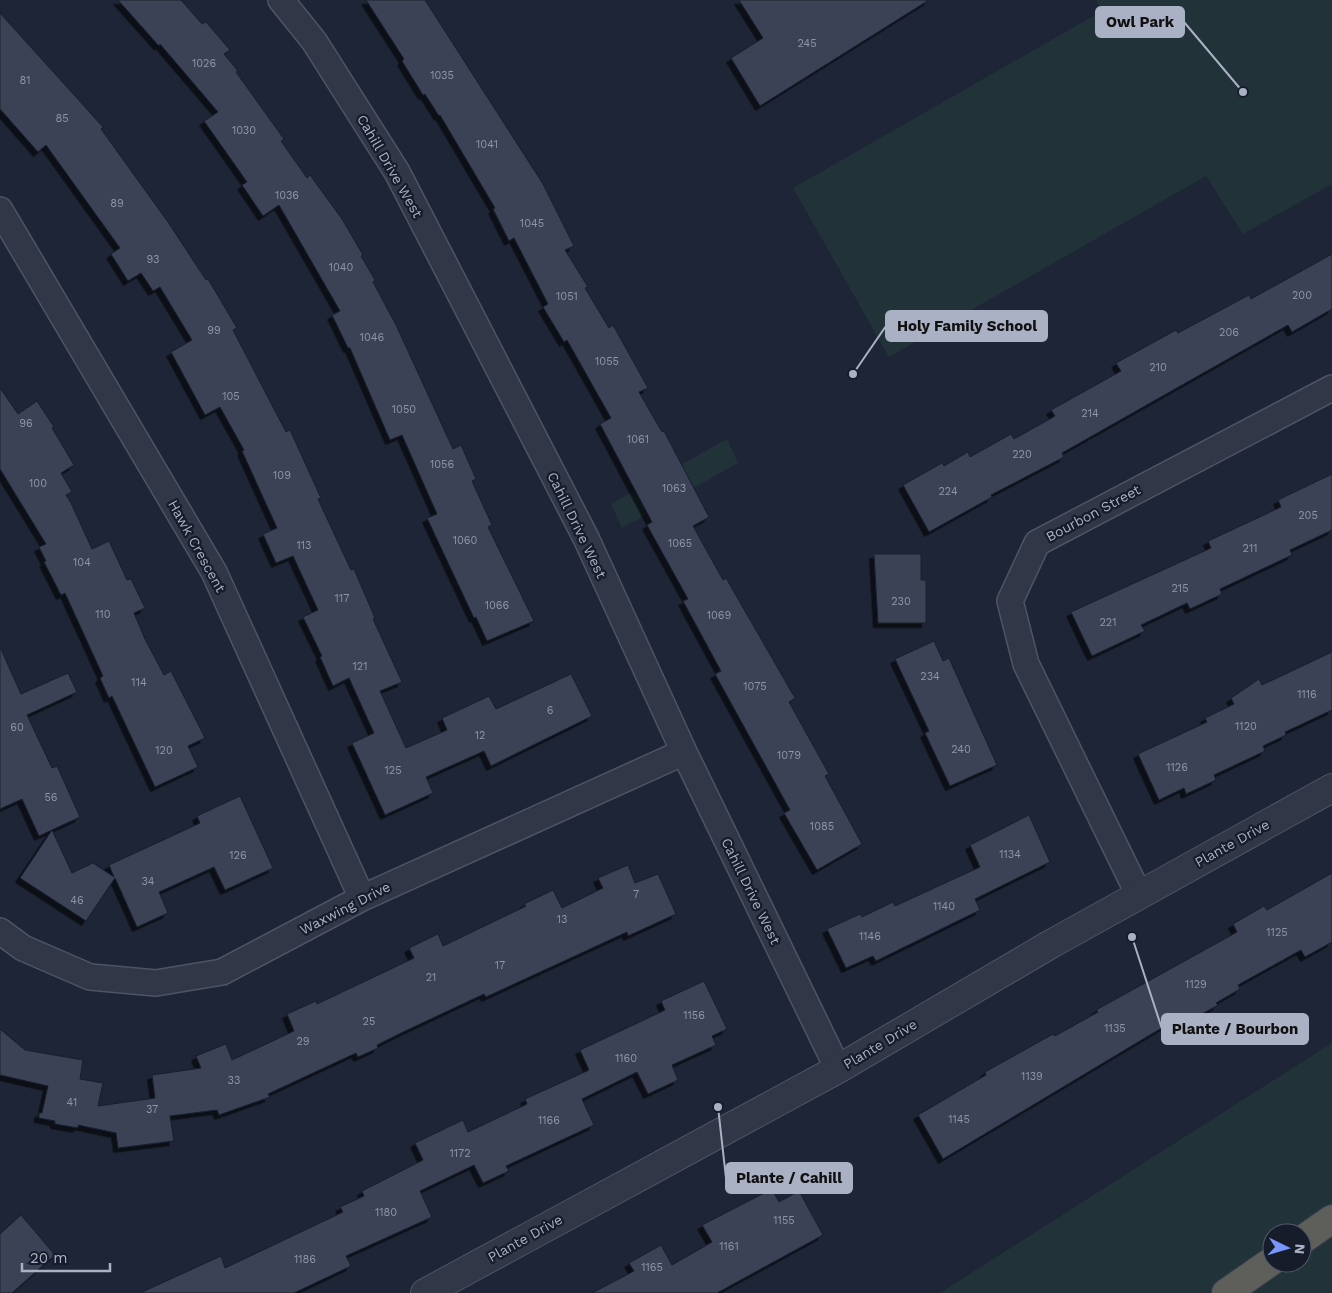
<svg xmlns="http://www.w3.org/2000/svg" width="1332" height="1293" viewBox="0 0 1332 1293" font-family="'Work Sans',sans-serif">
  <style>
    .green { fill: #213339; fill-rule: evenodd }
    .building { fill: #3a4257; stroke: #191e2d; filter: url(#shadow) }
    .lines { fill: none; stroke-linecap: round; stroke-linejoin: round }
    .minor-casing { stroke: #4f5465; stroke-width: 28 }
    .tertiary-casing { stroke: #4f5465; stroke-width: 30 }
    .trunk-casing { stroke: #3c4151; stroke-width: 30 }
    .minor { stroke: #323747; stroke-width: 25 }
    .tertiary { stroke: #323747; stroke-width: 28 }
    .trunk { stroke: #5e5e5a; stroke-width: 28 }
    .labels { text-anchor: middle; stroke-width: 4.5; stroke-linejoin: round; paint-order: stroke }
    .number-label { font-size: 11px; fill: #8f95a9 }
    .street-label { font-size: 14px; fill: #abb1c4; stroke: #171c2b }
    .leader { fill: none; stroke: #abb1c4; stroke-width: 2 }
    .callout-dot { fill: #abb1c4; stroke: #171c2b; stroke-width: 2 }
    .callout { fill: #abb1c4; stroke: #abb1c4; stroke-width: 2 }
    .callout-label { font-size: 15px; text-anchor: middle; font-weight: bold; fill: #111 }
  </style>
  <defs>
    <filter id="shadow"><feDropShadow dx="-4.5" dy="4.5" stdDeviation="0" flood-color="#0009"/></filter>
  </defs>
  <rect width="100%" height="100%" fill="#1e2536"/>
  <path class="green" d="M 1096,0 L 1332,0 L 1332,184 L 1243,234 L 1206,176 L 889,357 L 793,188 L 1102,11 Z
    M 727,439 L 738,463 L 622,528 L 611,504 Z
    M 1332,1043 L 1332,1293 L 940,1293 ZM 1272,1233 L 1302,1233 L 1302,1263 L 1272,1263 Z"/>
  <path class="building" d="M 118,0 L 181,0 L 202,24 L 206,22 L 230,50 L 224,54 L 238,71 L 236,72 L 284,139 L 281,141 L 307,178 L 310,175 L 342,219 L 363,255 L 361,256 L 375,280 L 373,282 L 396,325 L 453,449 L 461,445 L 476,479 L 472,481 L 492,525 L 488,527 L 534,621 L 487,641 L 476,617 L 474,618 L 427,518 L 437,514 L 402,435 L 390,440 L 350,348 L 348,348 L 332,315 L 340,311 L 279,205 L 263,216 L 242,185 L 247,182 L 204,121 L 218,112 L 160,44 L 159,46 Z
    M 366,0 L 425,0 L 543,184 L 574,246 L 565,250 L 588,287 L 585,288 L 609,328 L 613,325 L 648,388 L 639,392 L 662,432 L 664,431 L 709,517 L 693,526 L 723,580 L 726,578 L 795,698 L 789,702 L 829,774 L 825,776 L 862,844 L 817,870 L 784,813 L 790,810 L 715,674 L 721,671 L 683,601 L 688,599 L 647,525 L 652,522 L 600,424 L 611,418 L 567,340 L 564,342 L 543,307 L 548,304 L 514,238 L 509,241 L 493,209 L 495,208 L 440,115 L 439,116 L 425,94 L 423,95 L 402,61 L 404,59 Z
    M 739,0 L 929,0 L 760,106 L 731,58 L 763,38 Z
    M 0,13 L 103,127 L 101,129 L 168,222 L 206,280 L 208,279 L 237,328 L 233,330 L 286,432 L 290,430 L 321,498 L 318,499 L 351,570 L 354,569 L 375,618 L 373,619 L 402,682 L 380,691 L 406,748 L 447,730 L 442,718 L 489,696 L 496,709 L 571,674 L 592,716 L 491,766 L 484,751 L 426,777 L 433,793 L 385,815 L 352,743 L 374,733 L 349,678 L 333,686 L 320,657 L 322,656 L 303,617 L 318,610 L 293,556 L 276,563 L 263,534 L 277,528 L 242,451 L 244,450 L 220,407 L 205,415 L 171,352 L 192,340 L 160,287 L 153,291 L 141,273 L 128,281 L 111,254 L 120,248 L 46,145 L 38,152 L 0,109 Z
    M 1332,254 L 1332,309 L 1292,332 L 1288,325 L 1062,453 L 1064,457 L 991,495 L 992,497 L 929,532 L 903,485 L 942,463 L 944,466 L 968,452 L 970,457 L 1011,434 L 1014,439 L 1055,416 L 1051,410 L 1121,371 L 1116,363 L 1176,330 L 1178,333 L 1249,295 L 1251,299 Z
    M 0,388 L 18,414 L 37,401 L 54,427 L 52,428 L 74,465 L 61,473 L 72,492 L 66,495 L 71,503 L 92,549 L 109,541 L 127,580 L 131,579 L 145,608 L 134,613 L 145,639 L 164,675 L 171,671 L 205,738 L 188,746 L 198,767 L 155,787 L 112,696 L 109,698 L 100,678 L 103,676 L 65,593 L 61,595 L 44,562 L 46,561 L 39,547 L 46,544 L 0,469 Z
    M 1332,474 L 1332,530 L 1290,550 L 1292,555 L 1220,589 L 1222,594 L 1190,609 L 1187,603 L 1141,625 L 1145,631 L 1092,656 L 1071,612 L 1211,548 L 1208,541 L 1281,507 L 1278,500 Z
    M 874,554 L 921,554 L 921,580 L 926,580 L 926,623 L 878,623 Z
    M 934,641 L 943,661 L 949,658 L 997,765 L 950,786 L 925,733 L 929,731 L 895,659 Z
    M 0,647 L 21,694 L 68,673 L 77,692 L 27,715 L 52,768 L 57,766 L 80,817 L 39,836 L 22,799 L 0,809 Z
    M 1332,652 L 1332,710 L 1285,732 L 1286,735 L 1263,746 L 1265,751 L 1214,775 L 1216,780 L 1186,794 L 1184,788 L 1159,800 L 1138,754 L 1207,722 L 1205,718 L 1234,704 L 1231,698 L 1259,679 L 1262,685 Z
    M 240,796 L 273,868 L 225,890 L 214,867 L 159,892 L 168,913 L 137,927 L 115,878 L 86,921 L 20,878 L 52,830 L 72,873 L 93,863 L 114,877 L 109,865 L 200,823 L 197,816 Z
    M 1029,815 L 1050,862 L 975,899 L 980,910 L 876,961 L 873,956 L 846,968 L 827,929 L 860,914 L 862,917 L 893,902 L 895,906 L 980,867 L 970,845 Z
    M 628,865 L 635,883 L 658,874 L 676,914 L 628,936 L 627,932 L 486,997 L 484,994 L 401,1033 L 377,1045 L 378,1048 L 358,1057 L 356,1053 L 268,1094 L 270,1097 L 219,1115 L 217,1110 L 170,1116 L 174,1141 L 118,1148 L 116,1133 L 78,1125 L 78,1128 L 55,1124 L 55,1121 L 39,1118 L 39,1113 L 42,1113 L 48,1086 L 0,1075 L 0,1029 L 25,1050 L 83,1060 L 80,1079 L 103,1083 L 98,1106 L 155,1098 L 152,1075 L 201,1068 L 196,1056 L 226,1044 L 232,1060 L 294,1031 L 287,1014 L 316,1001 L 317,1004 L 414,958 L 409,948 L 438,934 L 443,946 L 526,906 L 524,904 L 553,890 L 562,908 L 603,888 L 598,878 Z
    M 1332,873 L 1332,942 L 1305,957 L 1301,950 L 1238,985 L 1240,989 L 1216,1003 L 1218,1005 L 1179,1027 L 1175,1020 L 943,1159 L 918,1115 L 986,1075 L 985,1072 L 1053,1034 L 1055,1036 L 1098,1012 L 1096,1010 L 1237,932 L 1233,924 L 1264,906 L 1267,910 Z
    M 704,981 L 727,1029 L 712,1036 L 716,1045 L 672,1065 L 678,1080 L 648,1094 L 637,1072 L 582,1099 L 594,1125 L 506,1166 L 509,1171 L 483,1183 L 474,1165 L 420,1191 L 432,1217 L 346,1256 L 351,1266 L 294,1293 L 140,1293 L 221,1256 L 225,1268 L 343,1212 L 340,1207 L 364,1196 L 362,1191 L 423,1160 L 415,1143 L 463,1120 L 468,1132 L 527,1104 L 525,1099 L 589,1070 L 580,1050 L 665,1010 L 661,1001 Z
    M 772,1189 L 779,1202 L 799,1191 L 823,1235 L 717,1293 L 592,1293 L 634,1271 L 629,1263 L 661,1245 L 672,1265 L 712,1242 L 702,1225 Z
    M 21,1215 L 55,1255 L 12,1293 L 0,1293 L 0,1234 Z"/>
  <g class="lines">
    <defs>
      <path id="minor" d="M 281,0 L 314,41 L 397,172 L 586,538 L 684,752 L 838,1069
        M 0,210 L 214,572 L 362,898
        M 1139,895 L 1026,664 L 1010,601 L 1037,543 L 1332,388
        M 0,931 L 23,948 L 90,977 L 156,983 L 222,972 L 362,898 L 684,752"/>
      <path id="tertiary" d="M 425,1293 L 838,1069 L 1051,944 L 1332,788"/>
      <path id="trunk" d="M 1302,1240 L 1332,1219
        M 1226,1293 L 1272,1261"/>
    </defs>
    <use href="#minor" class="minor-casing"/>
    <use href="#tertiary" class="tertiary-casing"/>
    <use href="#trunk" class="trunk-casing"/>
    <use href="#minor" class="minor"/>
    <use href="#tertiary" class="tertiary"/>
    <use href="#trunk" class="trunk"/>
  </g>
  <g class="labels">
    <g class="number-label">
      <text x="807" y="47">245</text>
      <text x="204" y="67">1026</text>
      <text x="442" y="79">1035</text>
      <text x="25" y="84">81</text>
      <text x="62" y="122">85</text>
      <text x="244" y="134">1030</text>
      <text x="487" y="148">1041</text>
      <text x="287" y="199">1036</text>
      <text x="117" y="207">89</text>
      <text x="532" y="227">1045</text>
      <text x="153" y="263">93</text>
      <text x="341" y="271">1040</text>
      <text x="1302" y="299">200</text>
      <text x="567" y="300">1051</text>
      <text x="214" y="334">99</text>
      <text x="1229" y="336">206</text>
      <text x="372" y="341">1046</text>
      <text x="607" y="365">1055</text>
      <text x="1158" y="371">210</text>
      <text x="231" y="400">105</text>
      <text x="404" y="413">1050</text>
      <text x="1090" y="417">214</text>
      <text x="26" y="427">96</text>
      <text x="638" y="443">1061</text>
      <text x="1022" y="458">220</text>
      <text x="442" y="468">1056</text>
      <text x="282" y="479">109</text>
      <text x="38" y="487">100</text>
      <text x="674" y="492">1063</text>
      <text x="948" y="495">224</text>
      <text x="1308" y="519">205</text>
      <text x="465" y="544">1060</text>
      <text x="680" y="547">1065</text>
      <text x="304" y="549">113</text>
      <text x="1250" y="552">211</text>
      <text x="82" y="566">104</text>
      <text x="1180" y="592">215</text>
      <text x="342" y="602">117</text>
      <text x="901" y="605">230</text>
      <text x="497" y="609">1066</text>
      <text x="103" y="618">110</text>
      <text x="719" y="619">1069</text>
      <text x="1108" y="626">221</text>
      <text x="360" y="670">121</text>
      <text x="930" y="680">234</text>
      <text x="139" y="686">114</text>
      <text x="755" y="690">1075</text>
      <text x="1307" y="698">1116</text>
      <text x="550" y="714">6</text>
      <text x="1246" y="730">1120</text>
      <text x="17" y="731">60</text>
      <text x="480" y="739">12</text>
      <text x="961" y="753">240</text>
      <text x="164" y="754">120</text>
      <text x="789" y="759">1079</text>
      <text x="1177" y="771">1126</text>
      <text x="393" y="774">125</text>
      <text x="51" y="801">56</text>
      <text x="822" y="830">1085</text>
      <text x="1010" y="858">1134</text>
      <text x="238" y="859">126</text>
      <text x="148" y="885">34</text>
      <text x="636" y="898">7</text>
      <text x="77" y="904">46</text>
      <text x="944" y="910">1140</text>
      <text x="562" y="923">13</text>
      <text x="1277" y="936">1125</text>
      <text x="870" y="940">1146</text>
      <text x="500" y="969">17</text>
      <text x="431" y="981">21</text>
      <text x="1196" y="988">1129</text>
      <text x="694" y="1019">1156</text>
      <text x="369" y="1025">25</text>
      <text x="1115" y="1032">1135</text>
      <text x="303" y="1045">29</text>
      <text x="626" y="1062">1160</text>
      <text x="1032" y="1080">1139</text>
      <text x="234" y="1084">33</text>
      <text x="72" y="1106">41</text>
      <text x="152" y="1113">37</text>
      <text x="959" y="1123">1145</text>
      <text x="549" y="1124">1166</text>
      <text x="460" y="1157">1172</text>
      <text x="386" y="1216">1180</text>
      <text x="784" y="1224">1155</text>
      <text x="729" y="1250">1161</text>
      <text x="305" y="1263">1186</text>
      <text x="652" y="1271">1165</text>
    </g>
    <g class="street-label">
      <text transform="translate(390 166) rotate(60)" y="5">Cahill Drive West</text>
      <text transform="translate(1093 513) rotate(-28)" y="5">Bourbon Street</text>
      <text transform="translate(577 525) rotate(64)" y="5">Cahill Drive West</text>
      <text transform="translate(197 546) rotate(61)" y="5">Hawk Crescent</text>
      <text transform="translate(1232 843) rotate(-29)" y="5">Plante Drive</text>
      <text transform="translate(751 891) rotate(64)" y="5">Cahill Drive West</text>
      <text transform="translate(345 908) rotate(-27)" y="5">Waxwing Drive</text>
      <text transform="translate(880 1044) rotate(-31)" y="5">Plante Drive</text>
      <text transform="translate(525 1238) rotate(-29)" y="5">Plante Drive</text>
    </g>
  </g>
  <path class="leader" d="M1243 92L1184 22M853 374L886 326M1132 937L1162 1029M718 1107L726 1178"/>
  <g class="callout-dot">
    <circle cx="1243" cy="92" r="5"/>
    <circle cx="853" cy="374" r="5"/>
    <circle cx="1132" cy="937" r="5"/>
    <circle cx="718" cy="1107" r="5"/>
  </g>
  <g class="callout">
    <rect x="1096" y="7" width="88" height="30" rx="5"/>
    <rect x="886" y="311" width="161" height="30" rx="5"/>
    <rect x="1162" y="1014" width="146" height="30" rx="5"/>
    <rect x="726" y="1163" width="126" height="30" rx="5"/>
  </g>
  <g class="callout-label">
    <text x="1140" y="27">Owl Park</text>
    <text x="967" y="331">Holy Family School</text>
    <text x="1235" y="1034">Plante / Bourbon</text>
    <text x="789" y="1183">Plante / Cahill</text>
  </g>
  <g transform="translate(1287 1248) rotate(95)"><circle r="24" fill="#171c2b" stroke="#525868"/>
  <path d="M0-4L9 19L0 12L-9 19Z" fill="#7896fc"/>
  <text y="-8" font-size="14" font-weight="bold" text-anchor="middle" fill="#abb1c4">N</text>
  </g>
  <path d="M22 1263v8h88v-8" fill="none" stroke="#abb1c4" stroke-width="2.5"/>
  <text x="30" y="1263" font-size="15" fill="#abb1c4" stroke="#171c2b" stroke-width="4" paint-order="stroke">20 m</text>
</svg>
